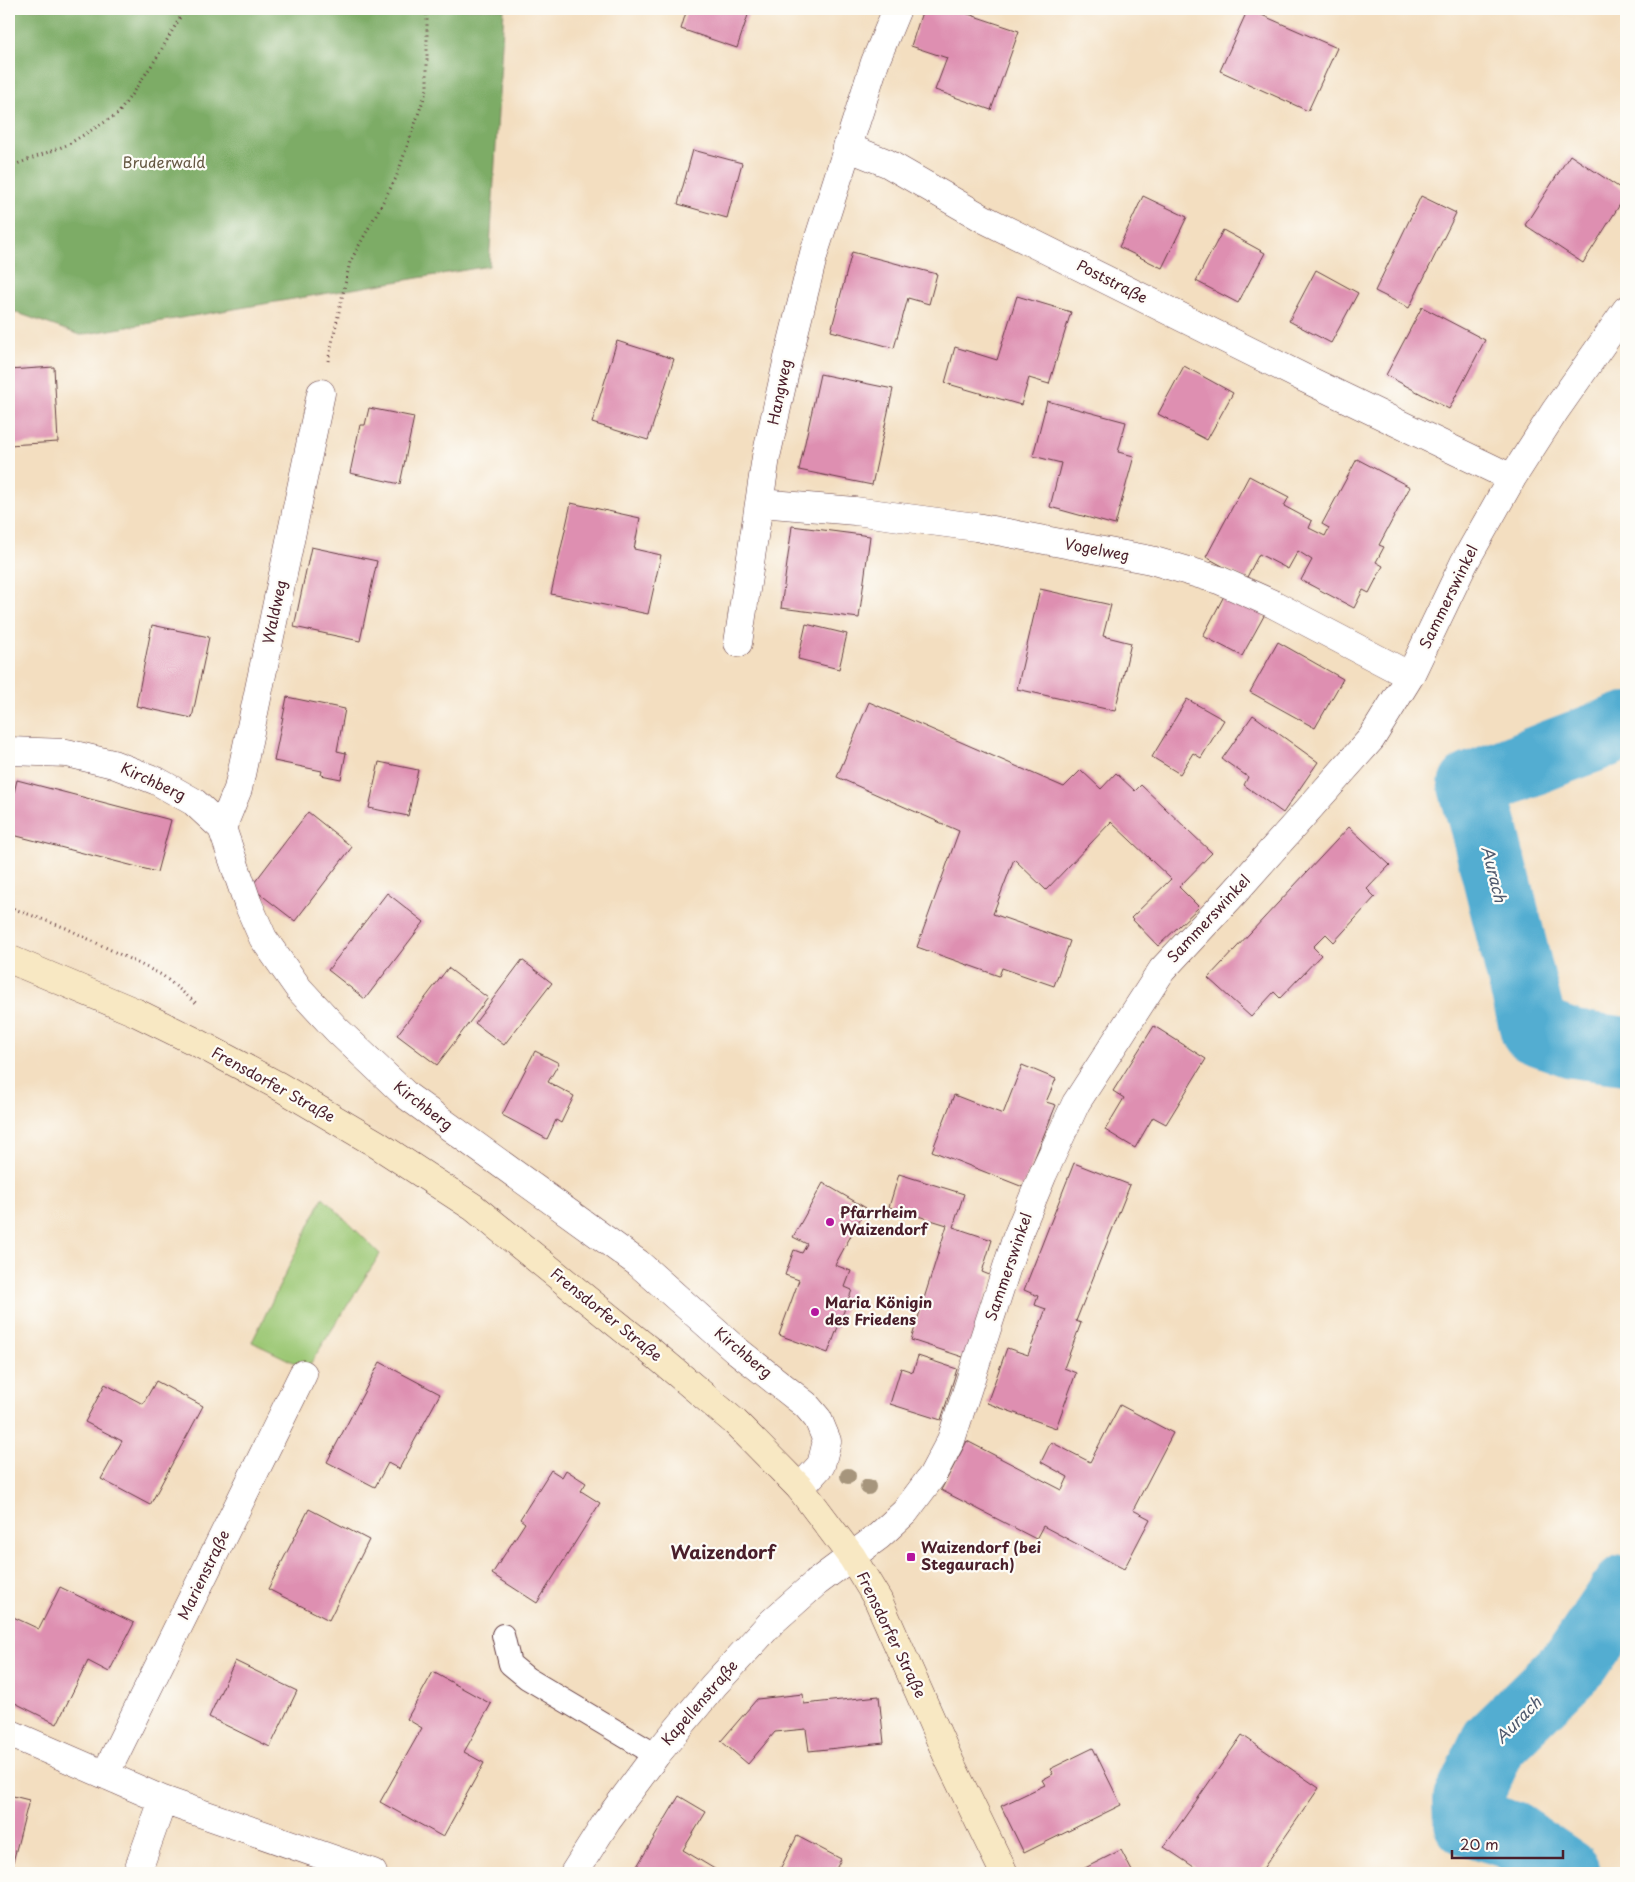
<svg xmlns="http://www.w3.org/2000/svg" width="1635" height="1882" viewBox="0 0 1635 1882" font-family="'Playpen Sans',sans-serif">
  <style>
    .green { fill: #9cc875; stroke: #737450 }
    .forest { fill: #7dac66; stroke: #646648 }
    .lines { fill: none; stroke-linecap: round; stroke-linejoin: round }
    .river { stroke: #53add1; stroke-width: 68 }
    .building { fill: #de8fb1 }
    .service-casing { stroke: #633c41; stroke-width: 24 }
    .minor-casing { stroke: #633c41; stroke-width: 29 }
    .secondary-casing { stroke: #633c41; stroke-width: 29 }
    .path { stroke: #633c41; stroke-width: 3; stroke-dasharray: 1 4; stroke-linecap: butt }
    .service { stroke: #fff; stroke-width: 22 }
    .minor { stroke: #fff; stroke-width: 28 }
    .secondary { stroke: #f8e8c3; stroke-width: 28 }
    .tree { fill: #a6957c }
    .poi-dot { fill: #b5179e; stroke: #fdfcf7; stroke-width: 2 }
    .labels { text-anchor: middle; stroke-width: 4.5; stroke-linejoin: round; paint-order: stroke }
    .park-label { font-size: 15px; fill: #675a45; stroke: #fdfcf7 }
    .street-label { font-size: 15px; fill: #4a1f2b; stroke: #fdfcf7 }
    .poi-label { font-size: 15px; font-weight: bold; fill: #4a1f2b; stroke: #fdfcf7; text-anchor: start }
    .water-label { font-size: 16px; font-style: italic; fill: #4e586d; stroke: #fdfcf7 }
    .quarter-label { font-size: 18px; font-weight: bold; fill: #4a1f2b; stroke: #fdfcf7 }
  </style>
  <rect width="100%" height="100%" fill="#fdfcf7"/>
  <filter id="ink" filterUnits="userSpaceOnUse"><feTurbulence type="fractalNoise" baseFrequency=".02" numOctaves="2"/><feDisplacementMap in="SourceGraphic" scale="10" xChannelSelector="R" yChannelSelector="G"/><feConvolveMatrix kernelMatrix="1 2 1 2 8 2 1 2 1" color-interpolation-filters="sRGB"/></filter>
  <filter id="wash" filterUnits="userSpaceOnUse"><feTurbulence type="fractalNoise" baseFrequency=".0096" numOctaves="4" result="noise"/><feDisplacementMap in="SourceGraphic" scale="20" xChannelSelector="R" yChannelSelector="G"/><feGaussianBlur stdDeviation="1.12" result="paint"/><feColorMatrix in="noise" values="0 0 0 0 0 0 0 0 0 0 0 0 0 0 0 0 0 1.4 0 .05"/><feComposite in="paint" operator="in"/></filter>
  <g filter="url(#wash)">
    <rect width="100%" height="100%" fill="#f3dec0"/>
    <path class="green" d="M 323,1197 L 380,1254 L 307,1369 L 252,1342 Z"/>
    <path class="forest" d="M 9,9 L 504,9 L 489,266 L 80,335 L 9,310 Z"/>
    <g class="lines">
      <path class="river" d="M 1626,726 L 1554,753 L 1472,786 L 1484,828 L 1534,1030 L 1573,1044 L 1626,1051
        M 1567,1873 L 1511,1835 L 1468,1822 L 1467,1800 L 1494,1742 L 1577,1661 L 1626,1589"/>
    </g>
    <g id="blocks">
      <path class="building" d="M 687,9 L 750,9 L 737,48 L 681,29 Z
        M 923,9 L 953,9 L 1019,31 L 991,110 L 935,90 L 947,58 L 911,46 Z
        M 1248,9 L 1337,48 L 1308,111 L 1220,71 Z
        M 693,150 L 742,163 L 727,218 L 678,204 Z
        M 1570,155 L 1626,192 L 1626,195 L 1583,263 L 1525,225 Z
        M 1143,196 L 1187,217 L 1162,268 L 1119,247 Z
        M 1421,196 L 1456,213 L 1409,308 L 1375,291 Z
        M 1223,230 L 1265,253 L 1238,303 L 1196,281 Z
        M 852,252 L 937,274 L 929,304 L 908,298 L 894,348 L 831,331 Z
        M 1316,270 L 1358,293 L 1331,343 L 1289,321 Z
        M 1017,296 L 1071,312 L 1049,384 L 1029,378 L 1021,405 L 945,383 L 955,347 L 997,360 Z
        M 1422,307 L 1485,340 L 1449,409 L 1386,375 Z
        M 617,341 L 674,359 L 648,440 L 592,423 Z
        M 1184,366 L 1233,393 L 1207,440 L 1158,414 Z
        M 54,367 L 58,442 L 9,445 L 9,370 Z
        M 820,374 L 893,389 L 872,485 L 799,470 Z
        M 1047,401 L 1126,422 L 1118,452 L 1134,456 L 1115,525 L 1050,507 L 1061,463 L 1033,456 Z
        M 369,408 L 414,417 L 400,484 L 350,473 L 360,425 L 365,425 Z
        M 1357,459 L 1410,487 L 1379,545 L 1384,547 L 1376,562 L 1383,566 L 1369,593 L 1363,590 L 1354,608 L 1301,580 L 1312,560 L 1298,551 L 1288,569 L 1259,554 L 1246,579 L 1206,557 L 1249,476 L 1289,497 L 1284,506 L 1312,521 L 1309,528 L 1325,536 L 1329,528 L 1322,524 Z
        M 571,503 L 640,518 L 634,549 L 661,555 L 648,614 L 551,594 Z
        M 792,526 L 870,536 L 859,618 L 781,608 Z
        M 311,547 L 377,561 L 360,641 L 294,627 Z
        M 1040,589 L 1111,605 L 1103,636 L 1131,643 L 1115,711 L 1017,689 Z
        M 1225,594 L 1265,614 L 1242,656 L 1203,636 Z
        M 806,624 L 847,634 L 839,669 L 798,659 Z
        M 152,625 L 209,637 L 192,718 L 136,706 Z
        M 1278,642 L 1343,679 L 1315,728 L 1250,692 Z
        M 287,697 L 345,709 L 337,751 L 346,753 L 341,779 L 321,775 L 322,771 L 274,761 Z
        M 1187,699 L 1224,720 L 1201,758 L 1193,753 L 1180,774 L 1152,757 Z
        M 869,702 L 1064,787 L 1081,770 L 1101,789 L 1116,773 L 1135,791 L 1141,785 L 1212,853 L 1179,887 L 1199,907 L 1158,946 L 1131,918 L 1171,879 L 1111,822 L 1046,890 L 1014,859 L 993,914 L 1070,941 L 1054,986 L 1002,968 L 999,976 L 917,947 L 959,831 L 837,777 Z
        M 1253,715 L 1318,762 L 1283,813 L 1244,785 L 1248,777 L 1222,759 Z
        M 379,762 L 418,770 L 408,816 L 369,808 Z
        M 17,780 L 171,820 L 157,872 L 9,834 L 9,813 Z
        M 308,812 L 352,847 L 295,921 L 251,887 Z
        M 1349,827 L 1390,865 L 1367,889 L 1375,897 L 1334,942 L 1326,934 L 1313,947 L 1321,955 L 1280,998 L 1274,992 L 1251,1017 L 1208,978 Z
        M 387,893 L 424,922 L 365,999 L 328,970 Z
        M 522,960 L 552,983 L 504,1045 L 475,1023 Z
        M 448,968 L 488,998 L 437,1065 L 397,1035 Z
        M 1154,1026 L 1206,1059 L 1166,1124 L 1153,1117 L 1135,1148 L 1105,1130 L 1124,1098 L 1113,1091 Z
        M 535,1051 L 559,1063 L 548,1082 L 574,1096 L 561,1123 L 556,1120 L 547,1139 L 502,1115 Z
        M 1022,1065 L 1056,1079 L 1046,1102 L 1056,1105 L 1023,1187 L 932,1151 L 954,1095 L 1003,1114 Z
        M 1074,1163 L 1130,1185 L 1076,1321 L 1081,1323 L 1064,1368 L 1076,1373 L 1056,1428 L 987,1403 L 1007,1348 L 1028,1355 L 1046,1309 L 1035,1305 L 1038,1296 L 1024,1290 Z
        M 899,1174 L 964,1194 L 953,1227 L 992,1240 L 982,1272 L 992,1276 L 966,1358 L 911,1340 L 947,1225 L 889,1207 Z
        M 823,1183 L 866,1208 L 835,1265 L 851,1271 L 845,1287 L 852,1290 L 828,1353 L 779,1335 L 799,1280 L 785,1275 L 794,1250 L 802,1253 L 807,1244 L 793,1237 Z
        M 918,1356 L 957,1369 L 941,1420 L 890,1404 L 901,1368 L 913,1372 Z
        M 380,1362 L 440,1394 L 399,1469 L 388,1463 L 375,1487 L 327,1462 Z
        M 156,1381 L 203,1406 L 150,1505 L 101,1479 L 122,1441 L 85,1422 L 105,1384 L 143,1404 Z
        M 1120,1405 L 1173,1433 L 1133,1510 L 1150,1519 L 1124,1569 L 1043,1526 L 1036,1539 L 941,1490 L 967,1441 L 1062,1490 L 1068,1477 L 1041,1462 L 1051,1442 L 1090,1462 Z
        M 551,1470 L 562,1477 L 566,1470 L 586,1483 L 581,1491 L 600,1503 L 537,1603 L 492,1574 L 525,1523 L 520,1519 Z
        M 309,1509 L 369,1540 L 329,1620 L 268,1589 Z
        M 60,1587 L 134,1623 L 109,1672 L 88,1661 L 57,1724 L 9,1700 L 9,1615 L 39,1629 Z
        M 235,1661 L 297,1691 L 270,1747 L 209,1717 Z
        M 433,1672 L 491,1704 L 464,1752 L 484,1763 L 443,1837 L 380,1802 L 422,1728 L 407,1719 Z
        M 803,1694 L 804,1704 L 879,1696 L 884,1743 L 809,1751 L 806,1729 L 775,1732 L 748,1764 L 721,1741 L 757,1699 Z
        M 1242,1735 L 1319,1788 L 1260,1873 L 1203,1873 L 1164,1847 Z
        M 1093,1748 L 1121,1805 L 1024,1853 L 1001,1806 L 1045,1785 L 1042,1780 L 1053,1774 L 1050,1769 Z
        M 9,1795 L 29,1800 L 12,1866 L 9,1866 Z
        M 679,1796 L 706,1812 L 683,1850 L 718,1871 L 716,1873 L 633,1873 Z
        M 797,1836 L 841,1859 L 834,1873 L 778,1873 Z
        M 1121,1850 L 1133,1873 L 1075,1873 Z"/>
    </g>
  </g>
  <g filter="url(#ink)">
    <use href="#blocks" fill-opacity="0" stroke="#633c41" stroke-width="1"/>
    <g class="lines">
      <defs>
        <path id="service" d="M 503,1635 L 510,1664 L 527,1678 L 656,1755"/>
        <path id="minor" d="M 847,147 L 887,163 L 984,219 L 1306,379 L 1512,478
          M 760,503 L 855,511 L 976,527 L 1151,560 L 1219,580 L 1273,604 L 1410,676
          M 738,643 L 766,457 L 788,358 L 814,253 L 875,62 L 897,9
          M 9,751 L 67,753 L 113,764 L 157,781 L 194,802 L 222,828 L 248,904 L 263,938 L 299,989 L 337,1030 L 407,1096 L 638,1263 L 735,1349 L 806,1405 L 818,1419 L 827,1441 L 821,1465 L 800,1488
          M 222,828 L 238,789 L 321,393
          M 9,1733 L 163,1800 L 373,1873
          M 105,1775 L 303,1374
          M 137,1873 L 163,1800
          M 574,1873 L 607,1821 L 656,1755 L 714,1685 L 772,1622 L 817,1582 L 879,1536 L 905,1512 L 932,1476 L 951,1440 L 1016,1239 L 1043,1174 L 1076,1103 L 1162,970 L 1234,893 L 1371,739 L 1410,676 L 1464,563 L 1512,478 L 1555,411 L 1626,310"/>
        <path id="secondary" d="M 9,959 L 135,1012 L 200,1044 L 277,1085 L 375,1143 L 473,1207 L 659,1358 L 735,1422 L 800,1488 L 852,1557 L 878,1600 L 950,1762 L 1004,1873"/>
      </defs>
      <use href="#service" class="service-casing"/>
      <use href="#minor" class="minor-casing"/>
      <use href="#secondary" class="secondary-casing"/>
      <path class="path" d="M 9,167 L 67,145 L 118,114 L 156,59 L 185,9
        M 328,361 L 350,262 L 396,178 L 427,89 L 427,18 L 425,9
        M 9,907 L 66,928 L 162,975 L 196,1003"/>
      <use href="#service" class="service"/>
      <use href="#minor" class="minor"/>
      <use href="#secondary" class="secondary"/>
    </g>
    <g class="tree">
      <circle cx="848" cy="1476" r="8"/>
      <circle cx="868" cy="1487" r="8"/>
    </g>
  </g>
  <g class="poi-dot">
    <circle cx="830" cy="1222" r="5"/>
    <circle cx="815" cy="1312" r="5"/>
    <rect x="906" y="1552" width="10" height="10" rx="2.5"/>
  </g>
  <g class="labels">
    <g class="park-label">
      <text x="164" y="168">Bruderwald</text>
    </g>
    <g class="street-label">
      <text transform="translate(1112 282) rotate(27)" y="5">Poststraße</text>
      <text transform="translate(780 392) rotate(-78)" y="5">Hangweg</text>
      <text transform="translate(1097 550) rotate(11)" y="5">Vogelweg</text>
      <text transform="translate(1449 597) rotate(-64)" y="5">Sammerswinkel</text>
      <text transform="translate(275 612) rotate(-78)" y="5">Waldweg</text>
      <text transform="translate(153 782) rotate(25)" y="5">Kirchberg</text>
      <text transform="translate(1209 919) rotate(-47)" y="5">Sammerswinkel</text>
      <text transform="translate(273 1085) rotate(29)" y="5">Frensdorfer Straße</text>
      <text transform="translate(423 1106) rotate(38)" y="5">Kirchberg</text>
      <text transform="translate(1009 1267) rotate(-71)" y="5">Sammerswinkel</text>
      <text transform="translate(606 1315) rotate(39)" y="5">Frensdorfer Straße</text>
      <text transform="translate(743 1353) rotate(40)" y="5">Kirchberg</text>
      <text transform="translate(204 1575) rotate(-64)" y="5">Marienstraße</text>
      <text transform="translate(891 1635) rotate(64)" y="5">Frensdorfer Straße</text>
      <text transform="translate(700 1703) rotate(-49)" y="5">Kapellenstraße</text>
    </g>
    <g class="poi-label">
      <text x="840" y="1218">Pfarrheim<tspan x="840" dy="17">Waizendorf</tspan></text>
      <text x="825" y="1308">Maria Königin<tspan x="825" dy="17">des Friedens</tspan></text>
      <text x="921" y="1553">Waizendorf (bei<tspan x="921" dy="17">Stegaurach)</tspan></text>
    </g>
    <g class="water-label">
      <text transform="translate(1494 874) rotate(76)" y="6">Aurach</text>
      <text transform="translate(1518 1720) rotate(-45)" y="6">Aurach</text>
    </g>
    <g class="quarter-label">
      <text x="723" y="1559">Waizendorf</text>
    </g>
  </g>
  <rect width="1635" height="1882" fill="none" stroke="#fdfcf7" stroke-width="30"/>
  <path d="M1452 1850v8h111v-8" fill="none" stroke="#4a1f2b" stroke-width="2.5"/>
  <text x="1460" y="1850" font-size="15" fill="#4a1f2b" stroke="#fdfcf7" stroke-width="4" paint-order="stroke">20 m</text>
</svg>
